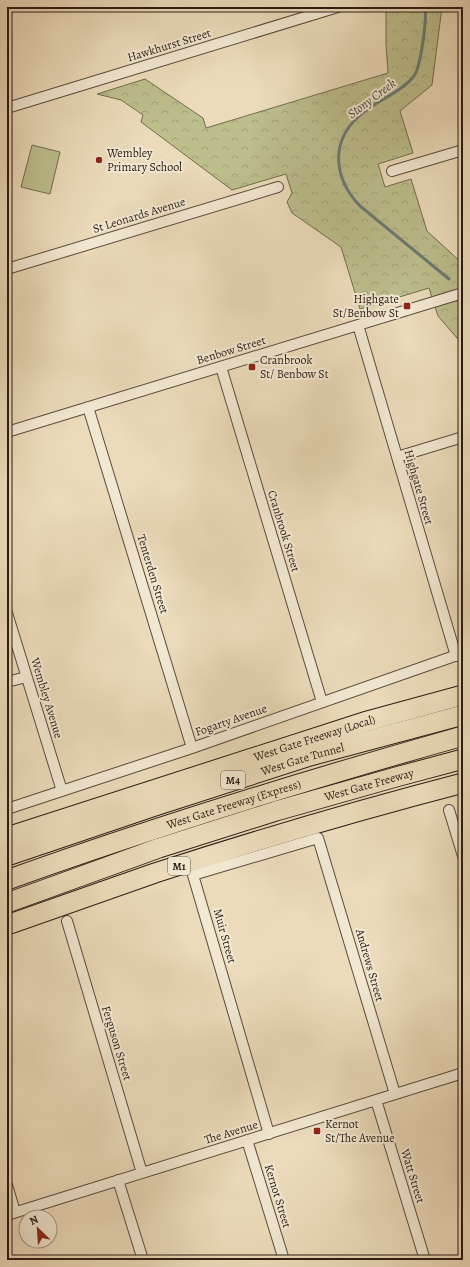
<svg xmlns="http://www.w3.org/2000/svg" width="470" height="1267" viewBox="0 0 470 1267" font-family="Alegreya,serif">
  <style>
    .park { fill: url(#park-crowns); stroke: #736c50 }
    .garden { fill: #bcbe8c; stroke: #736c50 }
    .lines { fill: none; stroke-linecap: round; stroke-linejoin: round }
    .stream { stroke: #6d7a75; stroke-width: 3 }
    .street-casing { stroke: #5a4b3d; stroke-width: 12 }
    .highway-casing { stroke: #2a1b13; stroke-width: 21 }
    .street { stroke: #f2e8d2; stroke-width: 10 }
    .highway { stroke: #ebdbba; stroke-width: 19 }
    .poi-dot { fill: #8f2418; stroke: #f2e8d2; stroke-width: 1.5 }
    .labels { text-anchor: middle; stroke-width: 4; stroke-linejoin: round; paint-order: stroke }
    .shield { fill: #f2e8d2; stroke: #66584c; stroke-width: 1 }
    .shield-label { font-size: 11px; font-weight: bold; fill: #2a1b13 }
    .street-label { font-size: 12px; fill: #2a1b13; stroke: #f2e8d2 }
    .poi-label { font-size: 12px; fill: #2a1b13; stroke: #f2e8d2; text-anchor: start }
    .water-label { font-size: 13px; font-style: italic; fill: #4c4a44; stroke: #f2e8d2 }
  </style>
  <defs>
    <pattern id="park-crowns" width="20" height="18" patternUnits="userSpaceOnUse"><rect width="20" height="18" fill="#bcbe8c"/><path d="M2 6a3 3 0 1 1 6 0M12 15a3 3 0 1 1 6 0" fill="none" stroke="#a2a378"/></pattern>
  </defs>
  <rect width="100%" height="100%" fill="#ebdbba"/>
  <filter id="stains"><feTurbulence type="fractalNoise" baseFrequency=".005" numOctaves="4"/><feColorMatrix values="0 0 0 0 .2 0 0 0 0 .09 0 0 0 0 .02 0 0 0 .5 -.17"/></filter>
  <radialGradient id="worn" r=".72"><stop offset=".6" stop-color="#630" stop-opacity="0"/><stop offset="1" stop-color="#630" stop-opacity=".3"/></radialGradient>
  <path class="park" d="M 386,7 L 442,7 L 432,85 L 400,111 L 413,153 L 378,164 L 385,187 L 411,179 L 427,231 L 463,264 L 463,345 L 438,316 L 429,288 L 360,309 L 341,247 L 292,213 L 287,202 L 292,193 L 286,174 L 232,190 L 141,122 L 143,115 L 121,100 L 97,94 L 145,79 L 203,118 L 206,128 L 388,73 L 386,44 Z"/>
  <path class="garden" d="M 32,145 L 60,152 L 50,194 L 21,187 Z"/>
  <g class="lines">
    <path class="stream" d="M 425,7 C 427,19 421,66 414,76 C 400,94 374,101 358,117 C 329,144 335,180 360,206 L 449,279"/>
    <defs>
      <path id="street" d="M 7,108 L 338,7
        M 392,171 L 463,150
        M 7,269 L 278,187
        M 358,325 L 456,656
        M 221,367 L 322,702
        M 88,407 L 192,748
        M 7,432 L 463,293
        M 397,457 L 463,437
        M 7,613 L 62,791
        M 7,682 L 26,677
        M 7,809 L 192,748 L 463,653
        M 449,810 L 463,856
        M 67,921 L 142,1173
        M 376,1100 L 425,1260
        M 269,1134 L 193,875 L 318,838 L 395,1094
        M 247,1140 L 284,1260
        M 118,1180 L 143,1260
        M 7,1185 L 15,1212
        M 7,1215 L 463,1073"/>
      <g id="highway">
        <path id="s1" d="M 7,837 L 364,722 L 463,695"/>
        <path id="s2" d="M 7,856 L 155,806 L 310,756 L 463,715"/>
        <path id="s3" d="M 7,880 C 157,826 310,779 463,736"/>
        <path id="s4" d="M 7,903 L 159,848 L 276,811 L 396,777 L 463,759"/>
        <path d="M 7,925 C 56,908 106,890 155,873 C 257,840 359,810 463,783"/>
      </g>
    </defs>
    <use href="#street" class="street-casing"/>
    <use href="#highway" class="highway-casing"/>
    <use href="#street" class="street"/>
    <use href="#highway" class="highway"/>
  </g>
  <g class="poi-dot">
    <circle cx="99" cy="160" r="4"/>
    <rect x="403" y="302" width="8" height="8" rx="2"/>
    <rect x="248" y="363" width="8" height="8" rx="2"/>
    <rect x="313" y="1127" width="8" height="8" rx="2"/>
  </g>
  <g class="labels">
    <g class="shield">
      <rect x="221" y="771" width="24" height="18" rx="3"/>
      <rect x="168" y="857" width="22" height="18" rx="3"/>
    </g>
    <g class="shield-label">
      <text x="233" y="784">M4</text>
      <text x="179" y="870">M1</text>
    </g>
    <g class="street-label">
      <text transform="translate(169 45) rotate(-17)" y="4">Hawkhurst Street</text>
      <text transform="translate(139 215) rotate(-17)" y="4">St Leonards Avenue</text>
      <text transform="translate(231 350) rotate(-17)" y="4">Benbow Street</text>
      <text transform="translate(419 487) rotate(74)" y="4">Highgate Street</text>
      <text transform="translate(284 531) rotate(73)" y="4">Cranbrook Street</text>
      <text transform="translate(153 574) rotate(73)" y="4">Tenterden Street</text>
      <text transform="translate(47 698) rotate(73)" y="4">Wembley Avenue</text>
      <text transform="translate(231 720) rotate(-19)" y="4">Fogarty Avenue</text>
      <text dy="4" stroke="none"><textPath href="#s1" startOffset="323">West Gate Freeway (Local)</textPath></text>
      <text dy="4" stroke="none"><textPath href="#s2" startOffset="311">West Gate Tunnel</textPath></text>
      <text dy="4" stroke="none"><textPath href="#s4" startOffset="381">West Gate Freeway</textPath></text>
      <text dy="4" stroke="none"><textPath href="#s3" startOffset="239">West Gate Freeway (Express)</textPath></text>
      <text transform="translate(225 936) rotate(74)" y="4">Muir Street</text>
      <text transform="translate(370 965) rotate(74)" y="4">Andrews Street</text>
      <text transform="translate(117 1043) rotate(73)" y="4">Ferguson Street</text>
      <text transform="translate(231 1132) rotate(-17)" y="4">The Avenue</text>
      <text transform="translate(413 1176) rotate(73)" y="4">Watt Street</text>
      <text transform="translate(278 1196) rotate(73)" y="4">Kernot Street</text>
    </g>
    <g class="poi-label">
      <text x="107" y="157">Wembley<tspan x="107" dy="14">Primary School</tspan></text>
      <text x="399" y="303" text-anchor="end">Highgate<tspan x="399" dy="14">St/Benbow St</tspan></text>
      <text x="260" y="364">Cranbrook<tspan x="260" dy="14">St/ Benbow St</tspan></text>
      <text x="325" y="1128">Kernot<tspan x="325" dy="14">St/The Avenue</tspan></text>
    </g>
    <g class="water-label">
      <text transform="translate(371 98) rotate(-37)" y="5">Stony Creek</text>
    </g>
  </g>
  <rect width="470" height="1267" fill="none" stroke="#ebdbba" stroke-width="24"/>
  <rect x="8" y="8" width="454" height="1251" fill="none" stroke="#2a1b13" stroke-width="2"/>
  <rect x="12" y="12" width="446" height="1243" fill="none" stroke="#2a1b13"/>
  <g transform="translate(38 1229) rotate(335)"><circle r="19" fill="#f2e8d2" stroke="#a29686"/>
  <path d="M0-3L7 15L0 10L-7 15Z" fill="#8f2418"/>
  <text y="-6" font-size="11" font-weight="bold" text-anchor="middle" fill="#2a1b13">N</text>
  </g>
  <rect width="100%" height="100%" filter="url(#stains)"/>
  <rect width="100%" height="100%" fill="url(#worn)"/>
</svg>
